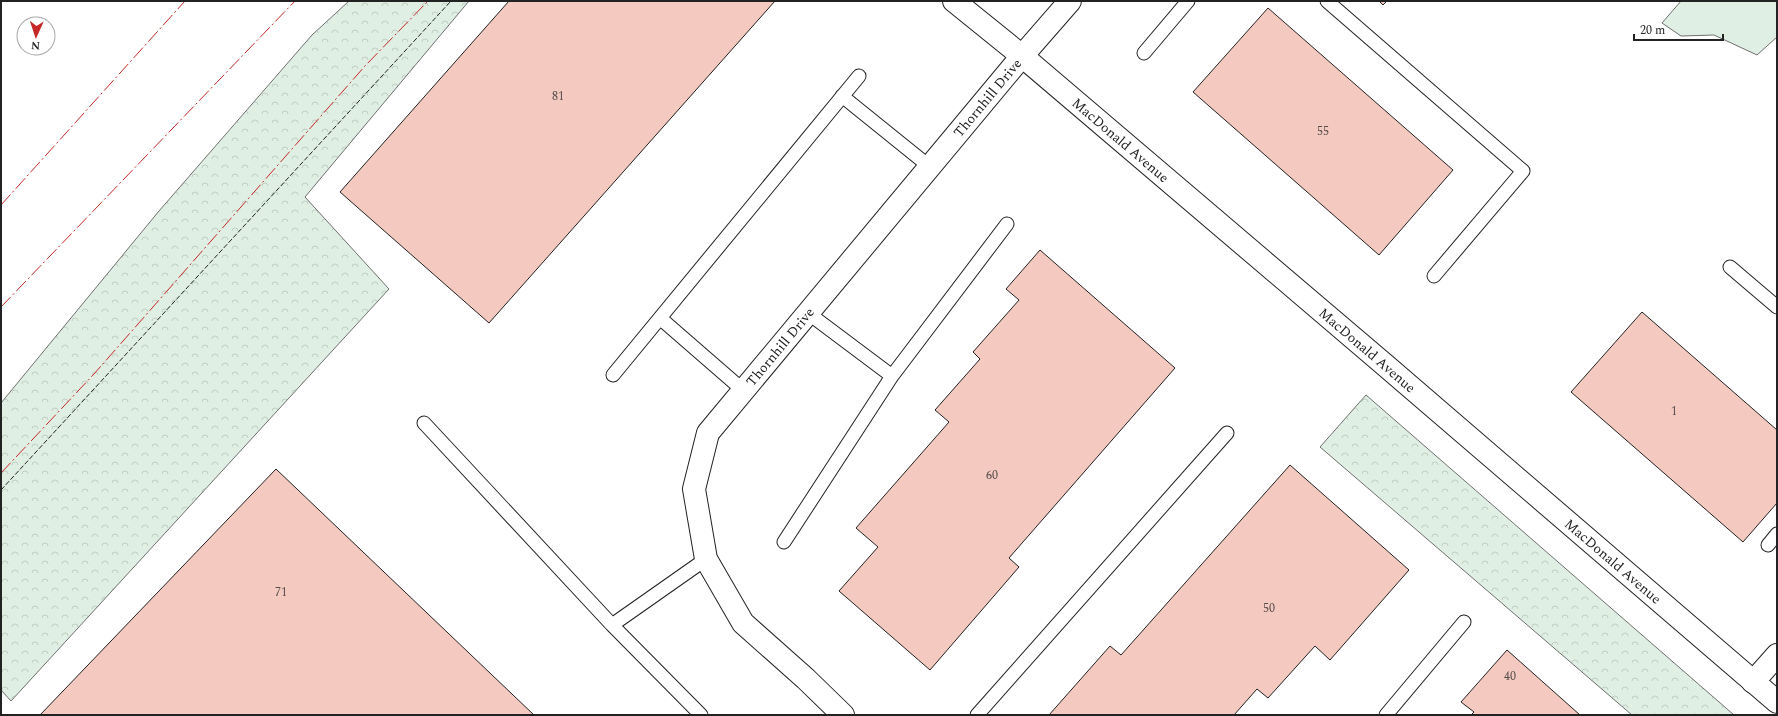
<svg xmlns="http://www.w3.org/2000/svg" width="1778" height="716" viewBox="0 0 1778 716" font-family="Spectral,serif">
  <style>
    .green { fill: #e0efe3; stroke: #6f6f6f }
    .forest { fill: url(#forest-crowns); stroke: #6f6f6f }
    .building { fill: #f3c9c0; stroke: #222 }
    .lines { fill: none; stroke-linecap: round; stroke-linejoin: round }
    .service-casing { stroke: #222; stroke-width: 15 }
    .minor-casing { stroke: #222; stroke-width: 24 }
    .tertiary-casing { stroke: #222; stroke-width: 24 }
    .service { stroke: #fff; stroke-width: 13 }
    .minor { stroke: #fff; stroke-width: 22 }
    .tertiary { stroke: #fff; stroke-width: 22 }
    .fence { stroke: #222; stroke-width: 1; stroke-dasharray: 5 2; stroke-linecap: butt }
    .power { stroke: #c62828; stroke-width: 1; stroke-dasharray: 14 3 2 3; stroke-linecap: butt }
    .labels { text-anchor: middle; stroke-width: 3; stroke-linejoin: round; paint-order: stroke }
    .number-label { font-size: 12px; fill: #564c4a }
    .street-label { font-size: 14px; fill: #222; stroke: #fff }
  </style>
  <defs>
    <pattern id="forest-crowns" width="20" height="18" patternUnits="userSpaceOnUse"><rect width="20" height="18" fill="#e0efe3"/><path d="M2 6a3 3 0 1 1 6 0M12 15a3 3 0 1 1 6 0" fill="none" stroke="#c0cdc2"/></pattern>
  </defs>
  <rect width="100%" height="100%" fill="#fff"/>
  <path class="green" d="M 1681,1 L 1777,1 L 1777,37 L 1757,55 L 1714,35 L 1681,36 L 1662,23 Z"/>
  <path class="forest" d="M 349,1 L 469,1 L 305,197 L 389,289 L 11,701 L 1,690 L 1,403 L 159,211 L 312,35 Z
    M 1366,395 L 1734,715 L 1632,715 L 1320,447 Z"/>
  <path class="building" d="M 509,1 L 775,1 L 489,323 L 340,192 Z
    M 1379,1 L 1387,1 L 1383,5 Z
    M 1268,8 L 1453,170 L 1379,255 L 1193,92 Z
    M 1040,250 L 1175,368 L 1009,558 L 1019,567 L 930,670 L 839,591 L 878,547 L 856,528 L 949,422 L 935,410 L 980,359 L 973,352 L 1019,300 L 1006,289 Z
    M 1642,312 L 1777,430 L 1777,503 L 1743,542 L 1571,392 Z
    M 1290,465 L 1409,570 L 1330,660 L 1315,646 L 1268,698 L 1257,689 L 1234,715 L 1049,715 L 1110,646 L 1121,655 Z
    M 276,469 L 534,715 L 40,715 Z
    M 1507,650 L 1580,715 L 1471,715 L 1474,712 L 1461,702 Z"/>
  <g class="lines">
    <defs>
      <path id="service" d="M 1327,1 L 1523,171 L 1434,276
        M 1144,53 L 1188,1
        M 842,96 L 930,167
        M 1730,267 L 1777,307
        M 808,313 L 892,376
        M 660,318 L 744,391
        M 613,375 L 859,76
        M 424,423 L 612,625 L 701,715
        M 784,542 L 892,376 L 1007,224
        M 1768,545 L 1777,534
        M 612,625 L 706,559
        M 977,715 L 1227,433
        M 1386,715 L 1464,622"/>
      <g id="minor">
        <path d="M 1753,682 L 1777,655"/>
        <path id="s1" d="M 843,715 L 806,679 L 743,623 L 706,559 L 694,489 L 708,433 L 1022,56 L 1070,1"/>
      </g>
      <g id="tertiary">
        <path id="s2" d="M 954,1 L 1022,56 L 1385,365 L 1777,702"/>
      </g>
    </defs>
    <use href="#service" class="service-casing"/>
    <use href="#minor" class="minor-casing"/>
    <use href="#tertiary" class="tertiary-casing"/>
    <use href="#service" class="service"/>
    <use href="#minor" class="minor"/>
    <use href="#tertiary" class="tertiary"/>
    <path class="fence" d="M 1,490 L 451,1"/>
    <path class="power" d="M 1,205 L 185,1
      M 1,307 L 295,1
      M 1,473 L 94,374 L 365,66 L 428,1"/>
  </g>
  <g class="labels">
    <g class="number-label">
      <text x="558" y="100">81</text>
      <text x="1323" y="135">55</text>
      <text x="1674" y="415">1</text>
      <text x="992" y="479">60</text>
      <text x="281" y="596">71</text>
      <text x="1269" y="612">50</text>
      <text x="1510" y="680">40</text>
    </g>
    <g class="street-label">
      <text dy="5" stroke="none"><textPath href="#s1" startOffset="775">Thornhill Drive</textPath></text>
      <text dy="5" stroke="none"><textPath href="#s2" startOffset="217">MacDonald Avenue</textPath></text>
      <text dy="5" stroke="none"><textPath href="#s1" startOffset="451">Thornhill Drive</textPath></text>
      <text dy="5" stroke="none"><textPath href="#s2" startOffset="541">MacDonald Avenue</textPath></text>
      <text dy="5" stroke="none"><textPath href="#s2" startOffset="865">MacDonald Avenue</textPath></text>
    </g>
  </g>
  <rect width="1778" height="716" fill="none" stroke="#222222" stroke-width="4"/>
  <g transform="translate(36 36) rotate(183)"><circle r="19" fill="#ffffff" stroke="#a7a7a7"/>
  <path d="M0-3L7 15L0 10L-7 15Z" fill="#c62828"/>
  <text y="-6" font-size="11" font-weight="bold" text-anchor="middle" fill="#222222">N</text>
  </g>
  <path d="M1634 34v6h89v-6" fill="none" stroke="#222222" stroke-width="2"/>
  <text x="1640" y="34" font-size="12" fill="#222222" stroke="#ffffff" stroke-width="3" paint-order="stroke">20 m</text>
</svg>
